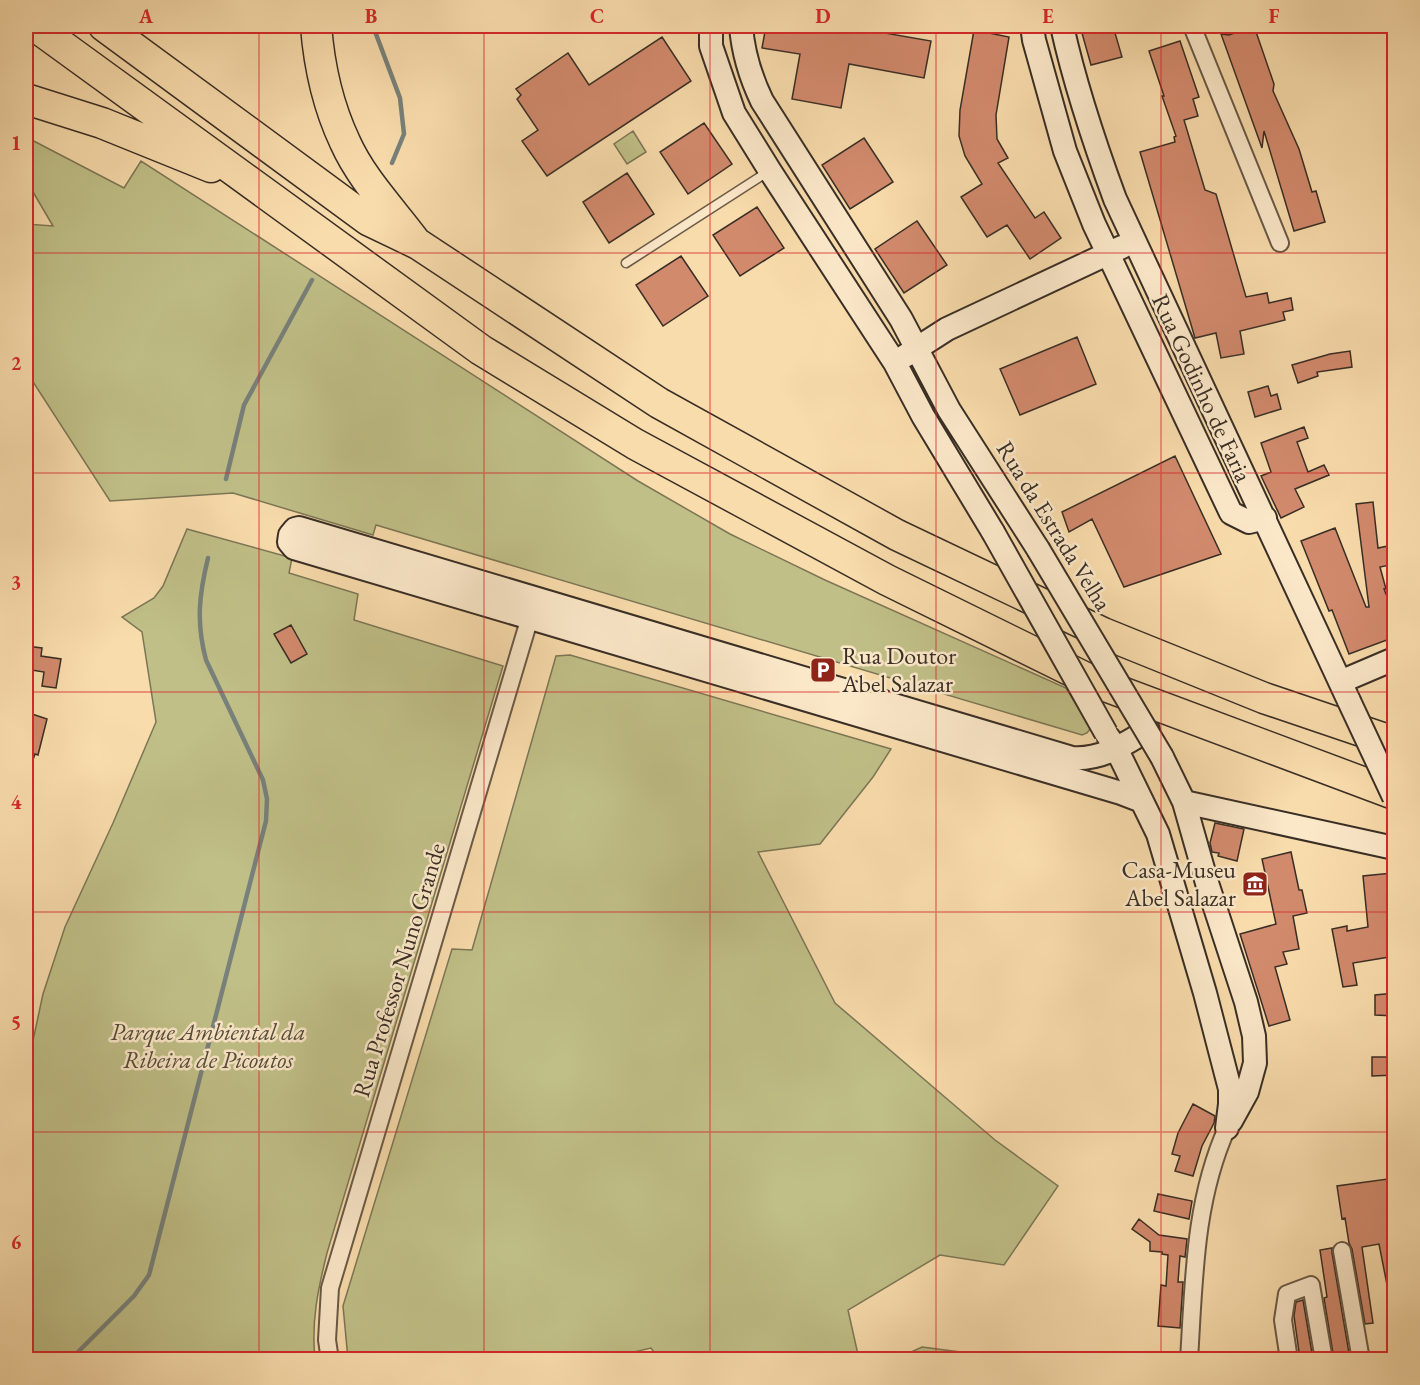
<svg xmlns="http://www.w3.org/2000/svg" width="1420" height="1385" viewBox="0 0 1420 1385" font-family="'EB Garamond',serif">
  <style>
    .green { fill: #c0bf87; stroke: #7c7656; stroke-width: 1.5 }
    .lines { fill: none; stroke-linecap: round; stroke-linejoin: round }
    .stream { stroke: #78817b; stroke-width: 4.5 }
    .building { fill: #d28a6d; stroke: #392e25; stroke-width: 1.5 }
    .lane-casing { stroke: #695a47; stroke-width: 11 }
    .street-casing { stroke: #695a47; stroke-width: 20 }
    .secondary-casing { stroke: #392e25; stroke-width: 26 }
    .highway-casing { stroke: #392e25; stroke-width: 33 }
    .lane { stroke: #fbe8c9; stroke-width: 8 }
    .street { stroke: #fbe8c9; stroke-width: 16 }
    .secondary { stroke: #fbe8c9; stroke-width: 22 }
    .highway { stroke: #f9dcac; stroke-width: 30 }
    .secondary-bridge-casing { stroke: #392e25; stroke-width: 26; stroke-linecap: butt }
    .secondary-bridge { stroke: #fbe8c9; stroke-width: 22 }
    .grid { fill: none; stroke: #d62828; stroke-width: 1.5; stroke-opacity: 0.55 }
    .labels { text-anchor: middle; stroke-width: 5; stroke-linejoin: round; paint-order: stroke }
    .street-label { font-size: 24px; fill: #392e25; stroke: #fbe8c9 }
    .poi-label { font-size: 24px; fill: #392e25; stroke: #fbe8c9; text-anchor: start }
    .park-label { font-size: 24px; font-style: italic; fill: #544b39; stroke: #fbe8c9 }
    .neatline { fill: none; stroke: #d62828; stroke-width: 2 }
    .grid-label { font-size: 20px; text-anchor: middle; font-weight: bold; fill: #d62828 }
  </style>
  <rect width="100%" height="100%" fill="#f9dcac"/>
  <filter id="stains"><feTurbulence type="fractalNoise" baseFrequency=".00333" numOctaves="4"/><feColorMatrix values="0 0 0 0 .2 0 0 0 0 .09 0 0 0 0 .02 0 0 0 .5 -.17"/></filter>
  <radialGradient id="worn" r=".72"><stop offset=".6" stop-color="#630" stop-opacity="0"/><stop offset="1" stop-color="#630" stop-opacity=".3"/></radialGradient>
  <path class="green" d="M 633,131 L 646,152 L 627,164 L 614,144 Z
    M 26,137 L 124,188 L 141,161 L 638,481 L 730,534 L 825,580 L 1066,688 L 1091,728 L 1087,733 L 1082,735 L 376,525 L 373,535 L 233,493 L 110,501 L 26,371 L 26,224 L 53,226 L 26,180 Z
    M 187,529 L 292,558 L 289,573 L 358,594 L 354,620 L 503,666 L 327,1253 C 318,1289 311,1322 315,1359 L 26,1360 L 26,1073 L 43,994 L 65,927 L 113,823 L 156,722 L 142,632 L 122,617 L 154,598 L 163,586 Z
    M 570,655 L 891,749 L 873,777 L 820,844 L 758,852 L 835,1003 L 995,1140 L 1058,1186 L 1004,1265 L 940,1255 L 848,1310 L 859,1359 L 659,1359 L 651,1348 L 599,1360 L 348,1359 L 343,1306 L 452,949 L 472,950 L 556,656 Z
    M 922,1347 L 1014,1359 L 896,1359 Z"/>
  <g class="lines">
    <path class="stream" d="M 373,26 L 400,98 L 404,134 L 392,163
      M 226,479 L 244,405 L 312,280
      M 70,1360 L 134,1296 L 149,1275 L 266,821 L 267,799 L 263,780 L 206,660 C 196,622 199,595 208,558"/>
  </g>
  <path class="building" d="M 766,26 L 845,26 L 931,41 L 924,78 L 849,64 L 841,108 L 792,99 L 800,54 L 762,48 Z
    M 1080,26 L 1113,26 L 1122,57 L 1091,65 Z
    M 1254,26 L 1274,84 L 1273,91 L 1299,149 L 1312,192 L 1316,191 L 1325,222 L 1294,231 L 1264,131 L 1262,148 L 1221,34 L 1229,35 Z
    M 974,30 L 1009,37 L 996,115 L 997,139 L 1008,158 L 998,163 L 1035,218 L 1044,212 L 1061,238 L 1030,259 L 1007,225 L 987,237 L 961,197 L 982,184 L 965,156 L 959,136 L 960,110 Z
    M 662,37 L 691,81 L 547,176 L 522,141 L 538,130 L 517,99 L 521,95 L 516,89 L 568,53 L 589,85 Z
    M 1180,41 L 1199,97 L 1193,99 L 1198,116 L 1184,120 L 1205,190 L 1216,194 L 1246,297 L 1267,293 L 1269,303 L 1291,298 L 1293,310 L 1283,312 L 1285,320 L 1240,331 L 1244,354 L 1221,358 L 1216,333 L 1195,338 L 1140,152 L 1175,142 L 1174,137 L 1176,136 L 1162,96 L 1164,96 L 1149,51 Z
    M 704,123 L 732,164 L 688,194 L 660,152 Z
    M 864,138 L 893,182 L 850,209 L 822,165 Z
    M 627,173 L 654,214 L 609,243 L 583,202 Z
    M 757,207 L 784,248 L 740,276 L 713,235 Z
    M 917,221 L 947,265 L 904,293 L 875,249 Z
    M 681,256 L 708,296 L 663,326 L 636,285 Z
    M 1077,337 L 1096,384 L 1020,415 L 1000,369 Z
    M 1350,351 L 1352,367 L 1317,372 L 1318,376 L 1298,383 L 1292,365 L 1330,354 Z
    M 1268,386 L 1271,396 L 1277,394 L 1281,409 L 1255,417 L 1248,392 Z
    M 1304,427 L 1308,438 L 1297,442 L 1308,472 L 1324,465 L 1329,475 L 1295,489 L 1304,507 L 1281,518 L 1261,476 L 1271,472 L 1261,443 Z
    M 1175,456 L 1221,554 L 1124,587 L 1092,519 L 1069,532 L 1062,512 Z
    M 1373,502 L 1378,548 L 1388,546 L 1390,565 L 1380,567 L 1386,589 L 1384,589 L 1395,616 L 1395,637 L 1349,654 L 1332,610 L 1329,611 L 1301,541 L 1335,528 L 1366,607 L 1369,607 L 1356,504 Z
    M 291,625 L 307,654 L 291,663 L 274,634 Z
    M 26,646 L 42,648 L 41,656 L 61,659 L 56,688 L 42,686 L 44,672 L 26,669 Z
    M 26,712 L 47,719 L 38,755 L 35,754 L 27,777 L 26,777 Z
    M 1215,823 L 1244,829 L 1237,861 L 1218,856 L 1219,853 L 1212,852 L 1210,843 Z
    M 1291,852 L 1299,890 L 1302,890 L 1307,913 L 1293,916 L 1299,949 L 1283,952 L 1287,964 L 1275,967 L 1290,1020 L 1269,1026 L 1240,934 L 1276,924 L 1262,859 Z
    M 1392,873 L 1395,892 L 1391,894 L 1395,920 L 1395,956 L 1353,963 L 1357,985 L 1343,987 L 1332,929 L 1347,926 L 1347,931 L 1368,927 L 1363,876 Z
    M 1395,993 L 1395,1016 L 1375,1015 L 1375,995 Z
    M 1372,1057 L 1395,1057 L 1395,1075 L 1372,1076 Z
    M 1193,1104 L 1215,1116 L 1214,1123 L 1202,1146 L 1193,1176 L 1175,1171 L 1180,1156 L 1172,1154 L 1178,1133 Z
    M 1395,1178 L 1395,1294 L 1389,1295 L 1379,1244 L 1362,1247 L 1373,1323 L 1365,1324 L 1352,1249 L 1349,1243 L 1345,1218 L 1342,1219 L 1337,1186 Z
    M 1158,1194 L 1192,1201 L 1189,1219 L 1154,1211 Z
    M 1139,1219 L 1159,1235 L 1187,1239 L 1185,1257 L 1180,1256 L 1178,1282 L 1183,1282 L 1180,1328 L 1158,1326 L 1161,1285 L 1166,1286 L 1168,1255 L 1162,1254 L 1162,1252 L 1150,1251 L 1150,1242 L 1132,1229 Z
    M 1332,1248 L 1332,1253 L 1350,1359 L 1334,1359 L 1324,1298 L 1327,1297 L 1320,1250 Z
    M 1303,1300 L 1313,1359 L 1300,1359 L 1294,1316 L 1296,1302 Z"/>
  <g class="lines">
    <defs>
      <path id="lane" d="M 626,263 L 769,171"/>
      <path id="street" d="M 1192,26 L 1280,243
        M 1342,1251 L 1361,1360
        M 330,1360 L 327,1340 L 330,1288 L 533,607
        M 1189,1360 C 1194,1281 1194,1201 1227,1128
        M 1289,1360 L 1283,1320 L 1287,1294 L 1311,1285 L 1324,1360"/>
      <path id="secondary" d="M 711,26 L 711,46 L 734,113 L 770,171 L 895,363 L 923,416 L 993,532
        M 741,26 C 743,53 750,76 762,101 L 901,319 L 949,410 L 1038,549
        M 1032,26 L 1034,40 L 1065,151 L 1094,224 L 1231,513 L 1249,522 L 1265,518
        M 1062,26 C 1075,85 1094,142 1115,199 L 1349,701
        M 905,356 L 947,329 L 1122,247
        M 1340,682 L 1394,659
        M 1109,738 L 1117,750 L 1158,834 L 1205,993 L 1230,1089 L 1230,1104 L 1227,1128
        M 1162,757 L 1184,802 L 1207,883 L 1246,1002 L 1254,1036 L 1255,1063 L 1247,1092 L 1231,1121
        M 1142,801 L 1121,793 L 294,548 L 289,542 L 290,535 L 295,529 L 299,528 L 1072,758 C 1102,760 1123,745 1148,730
        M 1184,802 L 1394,848"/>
      <path id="highway" d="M 35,26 L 481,350 L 635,444 L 887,580 L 1092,681 L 1394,794
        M 104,26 L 368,220 L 418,244 L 659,403 L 897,535 L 1103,633 L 1264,698 L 1394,742
        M 316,26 C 319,64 328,106 345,142 C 361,178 390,208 414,240
        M 26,99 L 102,123 L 211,167"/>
    </defs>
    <use href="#lane" class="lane-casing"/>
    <use href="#street" class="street-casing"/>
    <use href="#secondary" class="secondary-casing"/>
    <use href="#highway" class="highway-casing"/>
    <use href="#lane" class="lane"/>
    <use href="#street" class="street"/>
    <use href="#secondary" class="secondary"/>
    <use href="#highway" class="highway"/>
    <defs>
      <path id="secondary-bridge" d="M 993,532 L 1106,733
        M 1038,549 L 1162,757
        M 1349,701 L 1394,797"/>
    </defs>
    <use href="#secondary-bridge" class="secondary-bridge-casing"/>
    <use href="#secondary-bridge" class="secondary-bridge"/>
  </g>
  <path class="grid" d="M 259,26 L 259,1360M 484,26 L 484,1360M 710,26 L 710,1360M 936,26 L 936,1360M 1161,26 L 1161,1360M 26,253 L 1394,253M 26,473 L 1394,473M 26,692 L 1394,692M 26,912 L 1394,912M 26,1132 L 1394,1132"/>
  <defs>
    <symbol id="parking-square" viewBox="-11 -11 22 22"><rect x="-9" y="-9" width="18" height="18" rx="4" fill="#8f2418" stroke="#fbe8c9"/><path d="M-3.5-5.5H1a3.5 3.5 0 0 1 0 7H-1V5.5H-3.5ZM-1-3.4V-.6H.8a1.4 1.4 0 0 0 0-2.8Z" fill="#fff"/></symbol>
    <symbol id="museum-square" viewBox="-11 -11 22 22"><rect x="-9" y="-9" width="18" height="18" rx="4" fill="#8f2418" stroke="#fbe8c9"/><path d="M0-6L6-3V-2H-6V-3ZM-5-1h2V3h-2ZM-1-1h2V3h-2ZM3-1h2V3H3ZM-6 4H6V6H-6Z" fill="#fff"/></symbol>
  </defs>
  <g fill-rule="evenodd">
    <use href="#parking-square" x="808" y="655" width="30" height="30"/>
    <use href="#museum-square" x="1240" y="869" width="30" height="30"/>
  </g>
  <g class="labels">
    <g class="street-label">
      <text transform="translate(1202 388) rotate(65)" y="8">Rua Godinho de Faria</text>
      <text transform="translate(1054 526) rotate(58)" y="8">Rua da Estrada Velha</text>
      <text transform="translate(399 970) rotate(-73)" y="8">Rua Professor Nuno Grande</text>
    </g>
    <g class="poi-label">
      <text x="842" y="664">Rua Doutor<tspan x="842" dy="28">Abel Salazar</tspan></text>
      <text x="1236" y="878" text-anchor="end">Casa-Museu<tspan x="1236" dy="28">Abel Salazar</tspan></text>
    </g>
    <g class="park-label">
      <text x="208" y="1040">Parque Ambiental da<tspan x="208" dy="28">Ribeira de Picoutos</tspan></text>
    </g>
  </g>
  <rect width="1420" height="1385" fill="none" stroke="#f9dcac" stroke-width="66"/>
  <rect x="33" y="33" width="1354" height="1319" class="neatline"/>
  <g class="grid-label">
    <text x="146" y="23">A</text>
    <text x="371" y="23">B</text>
    <text x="597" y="23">C</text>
    <text x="823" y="23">D</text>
    <text x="1048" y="23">E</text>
    <text x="1274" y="23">F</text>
    <text x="16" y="150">1</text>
    <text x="16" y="370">2</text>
    <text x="16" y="589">3</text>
    <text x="16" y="809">4</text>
    <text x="16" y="1029">5</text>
    <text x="16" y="1249">6</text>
  </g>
  <rect width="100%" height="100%" filter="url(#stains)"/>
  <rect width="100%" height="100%" fill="url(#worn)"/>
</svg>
